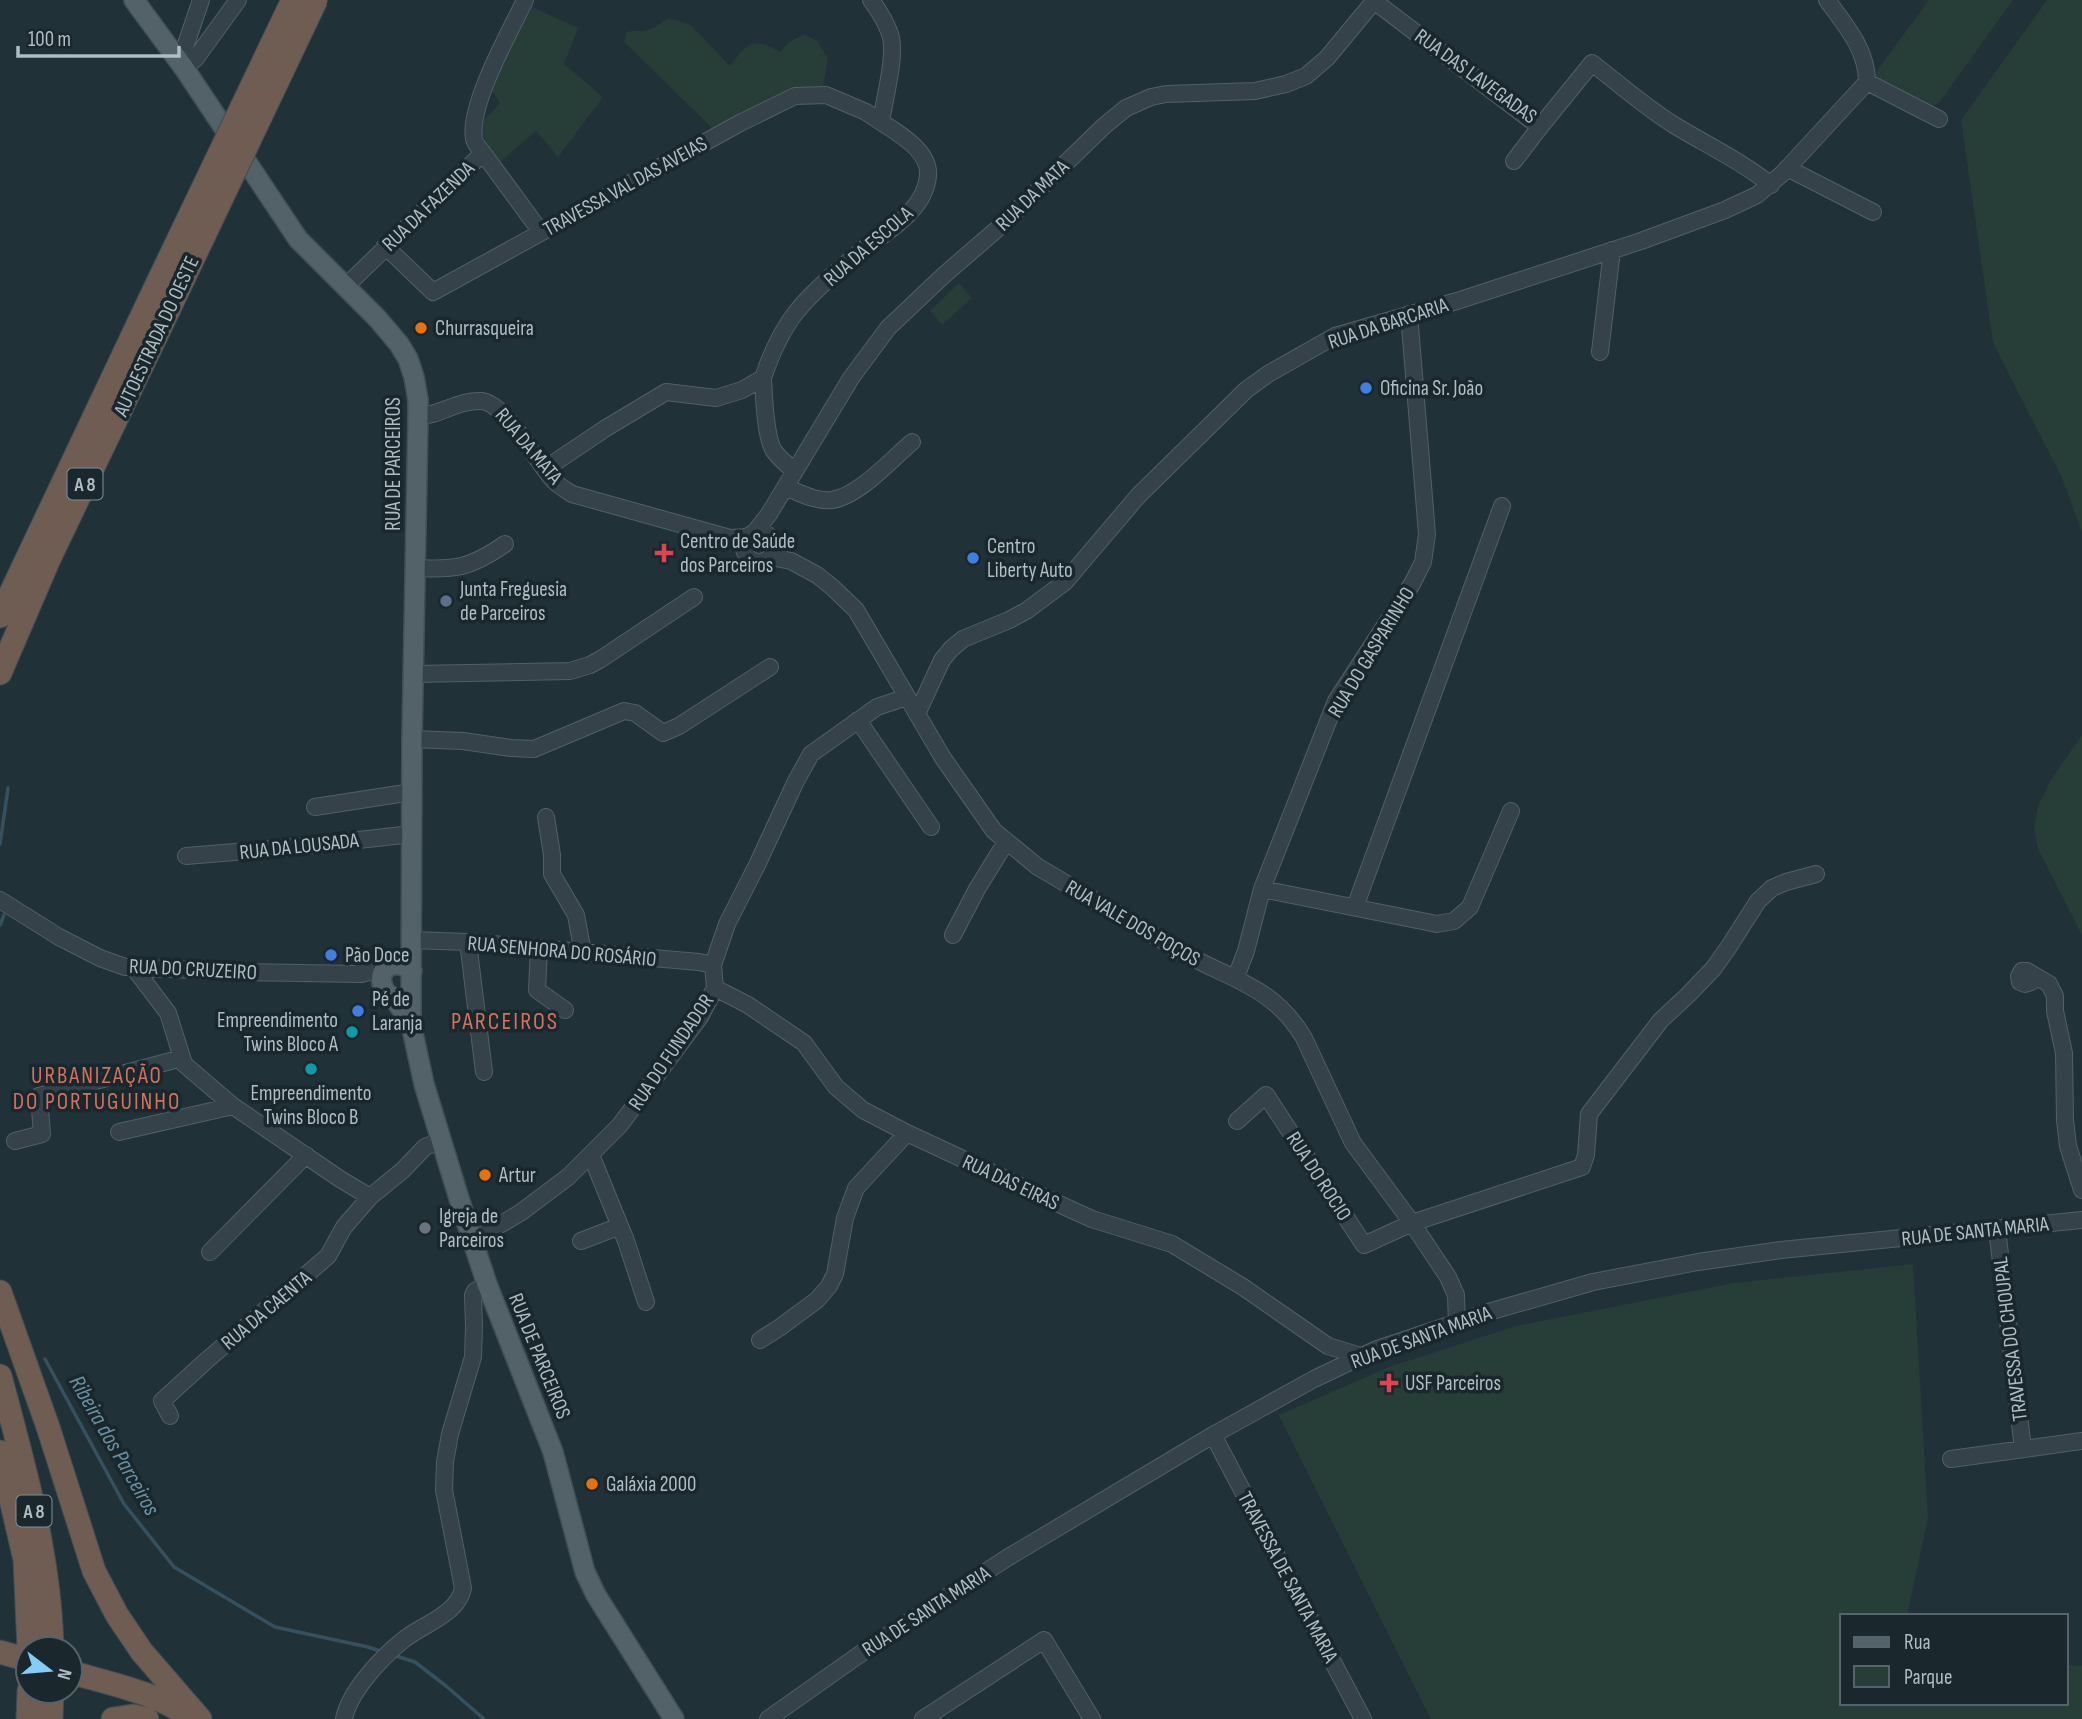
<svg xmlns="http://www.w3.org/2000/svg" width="2082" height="1719" viewBox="0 0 2082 1719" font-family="'Sofia Sans Condensed',sans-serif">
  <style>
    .green { fill: #263d38 }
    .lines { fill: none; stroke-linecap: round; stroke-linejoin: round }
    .stream { stroke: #35515f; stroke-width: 3.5 }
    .minor-casing { stroke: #526066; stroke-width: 18 }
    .major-casing { stroke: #414e55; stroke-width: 22 }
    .highway-casing { stroke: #3f4d53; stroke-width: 25 }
    .minor { stroke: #354249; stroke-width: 16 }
    .major { stroke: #536269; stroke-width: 19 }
    .highway { stroke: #6f5c52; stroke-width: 23 }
    .highway-bridge-casing { stroke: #3f4d53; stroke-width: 25; stroke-linecap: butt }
    .highway-bridge { stroke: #6f5c52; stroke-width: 23 }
    .food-dot { fill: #e8710a; stroke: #1a272d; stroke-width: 2.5 }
    .shop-dot { fill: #3f7fe0; stroke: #1a272d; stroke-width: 2.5 }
    .health-dot { fill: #e0444e; stroke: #1a272d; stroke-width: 2.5 }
    .service-dot { fill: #5c6f8a; stroke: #1a272d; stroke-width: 2.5 }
    .culture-dot { fill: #0f9aa8; stroke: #1a272d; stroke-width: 2.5 }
    .worship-dot { fill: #6b7280; stroke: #1a272d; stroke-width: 2.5 }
    .labels { text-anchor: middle; stroke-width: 7; stroke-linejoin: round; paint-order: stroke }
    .shield { fill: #1a272d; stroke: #829097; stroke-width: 2 }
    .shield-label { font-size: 19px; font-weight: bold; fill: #afbdc5 }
    .street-label { font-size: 21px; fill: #afbdc5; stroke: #1a272d }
    .poi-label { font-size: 21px; fill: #afbdc5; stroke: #1a272d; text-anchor: start }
    .neighbourhood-label { font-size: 23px; letter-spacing: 2px; fill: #d2735e; stroke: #1a272d }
    .water-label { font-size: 23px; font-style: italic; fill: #6891a4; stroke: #1a272d }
    .quarter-label { font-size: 24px; letter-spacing: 2px; fill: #d2735e; stroke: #1a272d }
  </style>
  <rect width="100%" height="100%" fill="#213138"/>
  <path class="green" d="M 1929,0 L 2013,0 L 1939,103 L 1931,106 L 1873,76 Z
    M 2047,0 L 2082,0 L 2082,532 L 2062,478 L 1993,343 L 1961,120 Z
    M 528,5 L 578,28 L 564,64 L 603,97 L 558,157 L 536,131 L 500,162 L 486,142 L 479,125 L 500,103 L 490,88 Z
    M 668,18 L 691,25 L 730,66 C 747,43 753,36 780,52 L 789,42 L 804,34 L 817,41 L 828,58 L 823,87 L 715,131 L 624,42 L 626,33 C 634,29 638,32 645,31 C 654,29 661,23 668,18 Z
    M 959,283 L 972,298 L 942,325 L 930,311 Z
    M 2082,735 L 2082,935 L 2038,849 L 2034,828 L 2038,806 L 2052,778 Z
    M 1913,1264 L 1928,1518 L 1907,1616 L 1842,1616 L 1842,1703 L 2066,1703 L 2066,1665 L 2082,1666 L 2082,1719 L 1431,1719 L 1279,1415 L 1389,1367 L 1516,1326 L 1734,1283 Z"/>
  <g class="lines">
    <path class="stream" d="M 0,844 L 8,788
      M 0,925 L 4,915
      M 45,1359 L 124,1504 L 174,1567 L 275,1627 L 368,1647 L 383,1652
      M 393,1655 L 415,1662 L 446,1686 L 484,1719"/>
    <defs>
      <path id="minor" d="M 1827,0 C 1845,25 1867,49 1867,82
        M 1374,1 L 1540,127 L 1592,63 C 1619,84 1645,107 1674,125 C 1707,145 1741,161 1771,185
        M 175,55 L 185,47 L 201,0
        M 184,68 L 196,58 L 238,0
        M 1867,82 L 1939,119
        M 483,153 L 541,232
        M 1514,161 L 1540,127
        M 1787,168 L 1873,212
        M 385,246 L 433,292 L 740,123 L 795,96 L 826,95 L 866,112 L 881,122
        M 345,287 L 483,153 C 480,149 475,144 474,139 C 468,105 510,32 525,0
        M 1600,352 L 1612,250
        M 763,378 C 764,395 765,437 774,451 C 780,459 787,465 795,471
        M 418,416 C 440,416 457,400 481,401 C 505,402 537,463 554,481 C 559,486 566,490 572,494 L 730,538 L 748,537
        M 545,469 L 606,428 L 666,392 L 716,398 L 742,390 L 763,378 C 771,354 781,331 797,311 C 814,290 838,270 859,253 C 884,233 926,211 928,175 C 930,151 898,133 881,122 C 884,100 897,54 890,34 C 886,22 879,11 871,0
        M 785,487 C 800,493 816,502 832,500 C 859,496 892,459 912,442
        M744 547a15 15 0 1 1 30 0a15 15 0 1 1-30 0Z
        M 754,533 L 769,514 L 851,378 L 888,328 L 944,275 L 1003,224 L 1104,126 L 1126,108 L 1151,97 L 1166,94 L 1255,91 L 1286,84 L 1306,76 L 1327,58 L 1375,0
        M 771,557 L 791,561 L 817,575 L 832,587 L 856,610 L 943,758 L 994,831 L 1038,867 L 1189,956 C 1236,981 1275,989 1304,1038 L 1353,1143 L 1412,1223 L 1448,1277 L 1456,1295 L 1457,1323
        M 415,568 C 457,570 470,568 505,544
        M 413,674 L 570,671 L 590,665 L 601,659 L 694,597
        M 917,714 L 942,660 L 951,649 L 963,639 L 1009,620 L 1026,611 L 1065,582 L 1138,496 L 1246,390 L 1268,374 L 1335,336 L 1457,301 L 1641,241 L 1725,210 L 1757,195 L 1783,173 L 1867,82
        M 858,720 L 931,827
        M 412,739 L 463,741 L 511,748 L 534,749 L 624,711 L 635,713 L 663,733 L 679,726 L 770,667
        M 315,807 L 412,792
        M 546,817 L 552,855 L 552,874 L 576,915 L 583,953
        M 186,856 L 296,847 L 412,834
        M 1262,889 L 1437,924 L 1454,921 L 1470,907 L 1511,811
        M 0,900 L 59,937 L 100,958 L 125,967 L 240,972 L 361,974 L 387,967
        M 1355,907 L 1502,506
        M 953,935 L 977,889 L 1006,842
        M 411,940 L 468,942 L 699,962 L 713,965
        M 468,942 L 484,1072
        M 539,948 L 537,990 L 565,1010
        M 134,968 L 168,1013 L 184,1064 L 233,1106 L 340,1179 L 370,1197 L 403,1170 L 425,1147 L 442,1140
        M 2033,975 L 2031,982 L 2025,984 L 2020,982 L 2019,976 L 2022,971 L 2027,971 L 2049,984 L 2055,996 L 2055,1011 L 2064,1053 L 2065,1120 L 2068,1146 L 2082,1190
        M 1236,977 L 1246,951 L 1262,889 L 1336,701 L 1412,584 L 1423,562 L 1427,534 L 1409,314
        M 715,988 L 748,1005 L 804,1043 L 836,1087 L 863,1110 L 907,1133 L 1072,1210 L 1092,1219 L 1172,1244 L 1243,1287 L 1328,1346 L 1361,1356
        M 1237,1121 L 1266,1095 L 1364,1245 L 1412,1223 L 1582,1167 L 1586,1155 L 1589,1114 L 1661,1020 L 1688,995 L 1713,969 L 1728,948 L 1758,901 L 1772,888 L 1786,882 L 1816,874
        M 119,1132 L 233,1106
        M 15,1141 L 42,1134 L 39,1096 L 182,1058
        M 591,1155 L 626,1241 L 646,1302
        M 1997,1229 L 2023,1449
        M 472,1241 L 520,1213 L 568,1177 L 620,1125 L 700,1017 L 715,988 L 713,965 L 727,924 L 757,865 L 796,781 L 811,754 L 877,707 L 907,697
        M 581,1241 L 620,1226
        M 210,1252 L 306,1155
        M 760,1340 L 779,1328 L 817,1300 L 829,1286 L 835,1274 L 845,1218 L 856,1188 L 907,1133
        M 170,1416 L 162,1401 L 207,1360 L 328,1256 L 344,1227 L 370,1197
        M 1213,1435 L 1363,1719
        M 1951,1459 L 2082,1441
        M 344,1719 C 349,1692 381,1658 402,1641 C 422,1624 458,1615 463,1588 L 444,1490 L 445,1462 L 450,1434 L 473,1357 L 474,1327 L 473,1295 L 475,1291 L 487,1284
        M 768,1719 L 873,1645 L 1007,1558 L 1213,1435 L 1314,1379 L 1377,1349 L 1485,1313 L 1593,1282 L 1698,1262 L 1781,1250 L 2082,1220
        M 923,1719 L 1044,1640 L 1092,1719"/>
      <path id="major" d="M 134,0 L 184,68 L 298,239 L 377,318 L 399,344 L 408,359 L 414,377 L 418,400 L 418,416 L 412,739 L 411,1024 L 424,1084 L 465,1218 L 487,1284 L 553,1452 L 585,1572 L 596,1595 L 674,1719
        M 411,1024 C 406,1016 401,1008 395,1000 C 392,996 386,994 384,989 C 374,968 396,957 412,971"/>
      <path id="highway" d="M 0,616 L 149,301
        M 0,673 L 49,559 L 169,309
        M 0,1292 L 48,1427 L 94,1571 L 117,1615 L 142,1652 L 200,1719
        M 0,1376 C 24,1466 50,1555 52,1649
        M 0,1452 L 25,1560 L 29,1649
        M 0,1652 L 28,1660
        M 70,1672 C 103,1682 163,1694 188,1717
        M 28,1719 L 29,1691
        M 51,1719 L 52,1691
        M 113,1719 L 133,1716 L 147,1719"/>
    </defs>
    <use href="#minor" class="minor-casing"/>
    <use href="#major" class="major-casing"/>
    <use href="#highway" class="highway-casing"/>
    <use href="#minor" class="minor"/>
    <use href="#major" class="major"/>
    <use href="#highway" class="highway"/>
    <defs>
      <path id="highway-bridge" d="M 149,301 L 293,0
        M 169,309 L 316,0"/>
    </defs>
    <use href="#highway-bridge" class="highway-bridge-casing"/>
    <use href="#highway-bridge" class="highway-bridge"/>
  </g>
  <g class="food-dot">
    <circle cx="421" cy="328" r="7"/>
    <circle cx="485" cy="1175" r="7"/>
    <circle cx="592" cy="1484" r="7"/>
  </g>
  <g class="shop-dot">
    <circle cx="1366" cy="388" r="7"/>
    <circle cx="973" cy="558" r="7"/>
    <circle cx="331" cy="955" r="7"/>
    <circle cx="358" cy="1011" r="7"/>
  </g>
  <g class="health-dot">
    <path d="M660.5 542.5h7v7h7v7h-7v7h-7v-7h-7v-7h7z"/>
    <path d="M1385.5 1372.5h7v7h7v7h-7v7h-7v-7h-7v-7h7z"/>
  </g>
  <circle class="service-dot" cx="446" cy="601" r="7"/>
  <g class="culture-dot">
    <circle cx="352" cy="1032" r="7"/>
    <circle cx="311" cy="1069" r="7"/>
  </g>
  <circle class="worship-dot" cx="425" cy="1228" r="7"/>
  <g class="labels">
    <g class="shield">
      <rect x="67.5" y="468.5" width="35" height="31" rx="5"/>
      <rect x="16.5" y="1495.5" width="35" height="31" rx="5"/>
    </g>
    <g class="shield-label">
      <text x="85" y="491">A 8</text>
      <text x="34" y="1518">A 8</text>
    </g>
    <g class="street-label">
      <text transform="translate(1476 76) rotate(36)" y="7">RUA DAS LAVEGADAS</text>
      <text transform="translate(625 186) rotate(-29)" y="7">TRAVESSA VAL DAS AVEIAS</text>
      <text transform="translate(1032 195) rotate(-44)" y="7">RUA DA MATA</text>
      <text transform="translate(428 206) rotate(-44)" y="7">RUA DA FAZENDA</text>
      <text transform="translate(868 246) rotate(-41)" y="7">RUA DA ESCOLA</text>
      <text transform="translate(1388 323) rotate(-18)" y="7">RUA DA BARCARIA</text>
      <text transform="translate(156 336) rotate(-65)" y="7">AUTOESTRADA DO OESTE</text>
      <text transform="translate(529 446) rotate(50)" y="7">RUA DA MATA</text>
      <text transform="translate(393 464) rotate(-90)" y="7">RUA DE PARCEIROS</text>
      <text transform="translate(1371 652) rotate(-59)" y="7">RUA DO GASPARINHO</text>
      <text transform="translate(299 846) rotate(-6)" y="7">RUA DA LOUSADA</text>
      <text transform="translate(1133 923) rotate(30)" y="7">RUA VALE DOS POÇOS</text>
      <text transform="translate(562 951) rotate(5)" y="7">RUA SENHORA DO ROSÁRIO</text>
      <text transform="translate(193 969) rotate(3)" y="7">RUA DO CRUZEIRO</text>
      <text transform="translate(671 1052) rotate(-56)" y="7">RUA DO FUNDADOR</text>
      <text transform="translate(1319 1176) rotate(57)" y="7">RUA DO ROCIO</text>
      <text transform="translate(1011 1182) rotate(25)" y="7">RUA DAS EIRAS</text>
      <text transform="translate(1975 1231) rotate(-6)" y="7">RUA DE SANTA MARIA</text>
      <text transform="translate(266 1310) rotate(-40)" y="7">RUA DA CAENTA</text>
      <text transform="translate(1421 1337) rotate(-20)" y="7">RUA DE SANTA MARIA</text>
      <text transform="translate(2010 1339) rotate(-97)" y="7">TRAVESSA DO CHOUPAL</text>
      <text transform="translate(540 1356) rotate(68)" y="7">RUA DE PARCEIROS</text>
      <text transform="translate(1288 1577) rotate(62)" y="7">TRAVESSA DE SANTA MARIA</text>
      <text transform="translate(926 1611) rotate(-33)" y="7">RUA DE SANTA MARIA</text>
    </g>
    <g class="poi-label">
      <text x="435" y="335">Churrasqueira</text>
      <text x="1380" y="395">Oficina Sr. João</text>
      <text x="680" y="548">Centro de Saúde<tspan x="680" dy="24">dos Parceiros</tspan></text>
      <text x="987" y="553">Centro<tspan x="987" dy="24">Liberty Auto</tspan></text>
      <text x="460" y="596">Junta Freguesia<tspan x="460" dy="24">de Parceiros</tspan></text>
      <text x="345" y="962">Pão Doce</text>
      <text x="372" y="1006">Pé de<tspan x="372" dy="24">Laranja</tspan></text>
      <text x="338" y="1027" text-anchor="end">Empreendimento<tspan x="338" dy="24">Twins Bloco A</tspan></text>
      <text x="311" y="1100" text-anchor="middle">Empreendimento<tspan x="311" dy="24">Twins Bloco B</tspan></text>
      <text x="499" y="1182">Artur</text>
      <text x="439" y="1223">Igreja de<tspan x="439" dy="24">Parceiros</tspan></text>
      <text x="1405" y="1390">USF Parceiros</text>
      <text x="606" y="1491">Galáxia 2000</text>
    </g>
    <g class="neighbourhood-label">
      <text x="97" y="1083">URBANIZAÇÃO<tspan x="97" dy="26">DO PORTUGUINHO</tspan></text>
    </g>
    <g class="water-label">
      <text transform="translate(115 1445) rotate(60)" y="8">Ribeira dos Parceiros</text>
    </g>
    <g class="quarter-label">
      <text x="505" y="1029">PARCEIROS</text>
    </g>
  </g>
  <rect x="1840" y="1614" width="228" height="91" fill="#1a272d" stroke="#56636a" stroke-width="2"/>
  <rect x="1854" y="1637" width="35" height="10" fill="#536269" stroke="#56636a" stroke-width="2"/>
  <text x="1904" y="1649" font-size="21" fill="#afbdc5">Rua</text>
  <rect x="1854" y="1666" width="35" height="21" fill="#263d38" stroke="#56636a" stroke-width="2"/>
  <text x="1904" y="1684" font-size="21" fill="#afbdc5">Parque</text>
  <g transform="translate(49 1670) rotate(106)"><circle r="33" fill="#1a272d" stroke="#56636a" stroke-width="2"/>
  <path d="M0-5L12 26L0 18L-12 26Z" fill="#83cdf6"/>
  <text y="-10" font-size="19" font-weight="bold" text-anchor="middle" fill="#afbdc5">N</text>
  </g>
  <path d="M18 46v10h161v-10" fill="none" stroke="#afbdc5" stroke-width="3.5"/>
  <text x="28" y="46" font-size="21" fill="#afbdc5" stroke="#1a272d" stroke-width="5" paint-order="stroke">100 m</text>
</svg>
